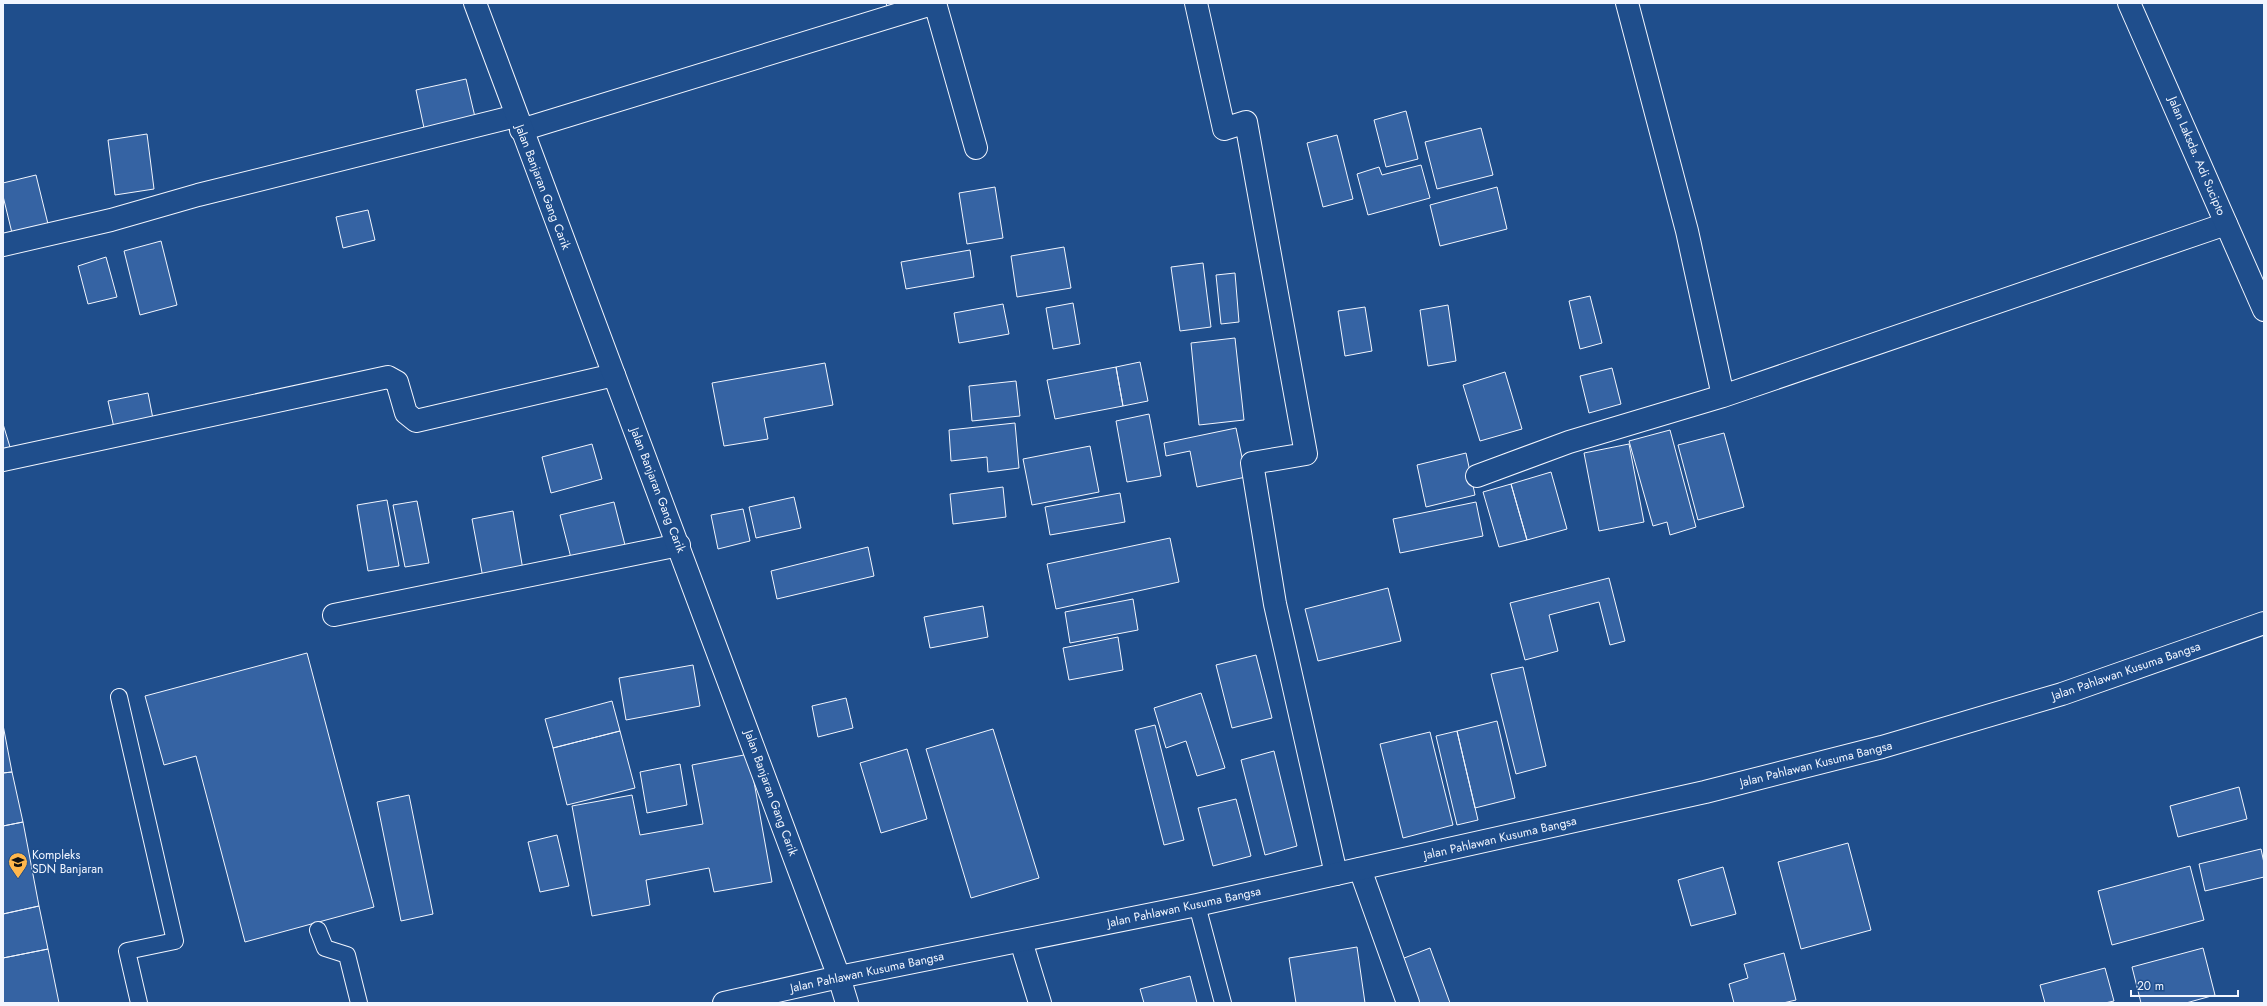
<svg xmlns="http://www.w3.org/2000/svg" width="2267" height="1006" viewBox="0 0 2267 1006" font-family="Jost,sans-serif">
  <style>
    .building { fill: #3563a3; stroke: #f2f6ff }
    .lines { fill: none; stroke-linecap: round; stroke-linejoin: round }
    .lane-casing { stroke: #f2f6ff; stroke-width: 18 }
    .street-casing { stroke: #f2f6ff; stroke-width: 24 }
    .secondary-casing { stroke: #f2f6ff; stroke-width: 24 }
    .lane { stroke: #1f4e8c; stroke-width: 16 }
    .street { stroke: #1f4e8c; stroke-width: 22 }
    .secondary { stroke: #1f4e8c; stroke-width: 22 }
    .labels { text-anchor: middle; stroke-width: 3; stroke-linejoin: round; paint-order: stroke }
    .street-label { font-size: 12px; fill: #f2f6ff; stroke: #1f4e8c }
    .poi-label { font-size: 12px; fill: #f2f6ff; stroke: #1f4e8c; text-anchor: start }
  </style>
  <rect width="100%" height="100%" fill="#1f4e8c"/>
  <path class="building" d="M 886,3 L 910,3 L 888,10 Z
    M 466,79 L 475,117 L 424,128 L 416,90 Z
    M 1406,111 L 1418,159 L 1386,167 L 1374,120 Z
    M 1481,128 L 1493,175 L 1437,189 L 1425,142 Z
    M 147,134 L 154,189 L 115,195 L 108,140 Z
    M 1337,135 L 1353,199 L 1323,207 L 1307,143 Z
    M 1421,165 L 1430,198 L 1368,215 L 1357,174 L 1379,167 L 1382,175 Z
    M 36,175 L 48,224 L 12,233 L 3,196 L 3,183 Z
    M 995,187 L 1003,238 L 967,244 L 959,193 Z
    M 1497,187 L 1507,229 L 1440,246 L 1430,205 Z
    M 368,210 L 375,240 L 343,248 L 336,217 Z
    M 161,241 L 177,305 L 140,315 L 124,251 Z
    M 1064,247 L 1071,288 L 1017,297 L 1011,256 Z
    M 970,250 L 974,277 L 906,289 L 901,262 Z
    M 106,257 L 117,297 L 88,304 L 78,266 Z
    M 1203,263 L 1211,327 L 1180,331 L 1171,267 Z
    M 1235,273 L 1239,322 L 1221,324 L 1216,275 Z
    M 1590,296 L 1602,343 L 1580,349 L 1569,301 Z
    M 1073,303 L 1080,344 L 1053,349 L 1046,308 Z
    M 1003,304 L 1009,334 L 959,343 L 954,313 Z
    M 1448,305 L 1456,361 L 1428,366 L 1420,310 Z
    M 1365,307 L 1372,351 L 1345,356 L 1338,311 Z
    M 1235,338 L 1244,420 L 1199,425 L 1191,343 Z
    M 1140,362 L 1148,401 L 1123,406 L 1116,367 Z
    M 825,363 L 833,405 L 764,418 L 768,439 L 724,446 L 712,383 Z
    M 1116,367 L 1123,406 L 1055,419 L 1047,380 Z
    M 1612,368 L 1621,404 L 1589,413 L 1580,376 Z
    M 1505,372 L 1522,429 L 1480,441 L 1463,385 Z
    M 1016,381 L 1020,416 L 972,421 L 969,386 Z
    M 148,393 L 154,424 L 115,432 L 108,401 Z
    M 1149,414 L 1161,476 L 1127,482 L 1116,421 Z
    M 1015,423 L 1019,468 L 988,472 L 987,457 L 951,461 L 949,430 Z
    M 3,424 L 10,447 L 3,449 Z
    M 1236,428 L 1246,477 L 1197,487 L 1190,451 L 1166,456 L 1164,443 Z
    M 1670,430 L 1696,527 L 1670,535 L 1667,522 L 1653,526 L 1629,441 Z
    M 1724,433 L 1744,507 L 1698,520 L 1678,445 Z
    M 592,444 L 602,479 L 551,493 L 542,457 Z
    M 1629,444 L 1644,522 L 1599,531 L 1584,453 Z
    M 1090,446 L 1099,492 L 1032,505 L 1023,459 Z
    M 1466,453 L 1475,495 L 1426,507 L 1417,465 Z
    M 1551,472 L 1567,529 L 1527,540 L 1511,484 Z
    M 1511,484 L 1527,540 L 1499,547 L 1483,492 Z
    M 1003,487 L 1006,517 L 953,524 L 950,494 Z
    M 1120,493 L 1125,522 L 1050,535 L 1045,507 Z
    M 794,497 L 801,528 L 756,538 L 749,507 Z
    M 387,500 L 399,566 L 368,571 L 357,505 Z
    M 417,501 L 429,563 L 405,567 L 393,505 Z
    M 614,502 L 625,545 L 571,558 L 560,515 Z
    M 1476,502 L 1483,536 L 1400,553 L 1393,519 Z
    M 743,509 L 750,541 L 718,549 L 711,515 Z
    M 513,511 L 523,570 L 483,578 L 472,519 Z
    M 1170,538 L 1179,582 L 1056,609 L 1047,564 Z
    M 868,547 L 874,576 L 777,599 L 771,571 Z
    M 1609,578 L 1625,641 L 1610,645 L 1599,602 L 1549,615 L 1558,651 L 1525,660 L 1510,603 Z
    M 1388,588 L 1401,641 L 1318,661 L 1305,609 Z
    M 1133,599 L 1138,630 L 1070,643 L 1065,612 Z
    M 983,606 L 988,637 L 930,648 L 924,617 Z
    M 1118,637 L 1123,670 L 1069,680 L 1063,648 Z
    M 307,653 L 374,907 L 245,942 L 196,756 L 164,765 L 145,696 Z
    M 1256,655 L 1272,718 L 1232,728 L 1216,665 Z
    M 693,665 L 700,706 L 626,720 L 619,678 Z
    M 1523,667 L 1546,766 L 1516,774 L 1491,674 Z
    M 1201,693 L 1225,768 L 1197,776 L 1186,741 L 1166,748 L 1154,708 Z
    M 846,698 L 853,728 L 818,737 L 812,706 Z
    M 612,701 L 620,731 L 553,748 L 545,719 Z
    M 1497,721 L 1515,798 L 1475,808 L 1457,731 Z
    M 3,725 L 12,772 L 3,773 Z
    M 1155,725 L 1184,840 L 1164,845 L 1135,730 Z
    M 993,729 L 1039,878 L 971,898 L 926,749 Z
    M 620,731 L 635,788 L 567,805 L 553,748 Z
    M 1457,731 L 1478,820 L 1457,825 L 1436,736 Z
    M 1430,732 L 1453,825 L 1403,838 L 1380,744 Z
    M 907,749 L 927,819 L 881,833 L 860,763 Z
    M 1274,751 L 1297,846 L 1265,855 L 1241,760 Z
    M 749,754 L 772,882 L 714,892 L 709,868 L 646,880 L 650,905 L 592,916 L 572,806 L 632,795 L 640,835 L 703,824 L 692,765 Z
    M 680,764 L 687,805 L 647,813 L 640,772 Z
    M 12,772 L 23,822 L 3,826 L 3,773 Z
    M 2239,787 L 2247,819 L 2178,837 L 2170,806 Z
    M 409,795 L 433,914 L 401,921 L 377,802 Z
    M 1236,799 L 1251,856 L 1213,866 L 1198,808 Z
    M 23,822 L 39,906 L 3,914 L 3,826 Z
    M 557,835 L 569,886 L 540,892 L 528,842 Z
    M 1848,843 L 1871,930 L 1801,949 L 1778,862 Z
    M 2261,849 L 2264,863 L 2264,877 L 2205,891 L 2199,864 Z
    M 2190,866 L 2204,920 L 2112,945 L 2098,891 Z
    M 1723,867 L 1736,914 L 1691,926 L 1678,880 Z
    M 39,906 L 48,949 L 3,958 L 3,914 Z
    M 1357,947 L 1365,1003 L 1296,1003 L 1289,958 Z
    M 1430,948 L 1450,1003 L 1414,1003 L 1399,960 Z
    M 2203,948 L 2215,995 L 2186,1003 L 2141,1003 L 2132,967 Z
    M 48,949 L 59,1003 L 3,1003 L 3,958 Z
    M 1784,953 L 1796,1000 L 1783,1003 L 1734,1003 L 1729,984 L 1748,978 L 1744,964 Z
    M 2105,968 L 2114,1001 L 2105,1003 L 2045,1003 L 2040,985 Z
    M 1190,976 L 1197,1003 L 1144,1003 L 1140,989 Z"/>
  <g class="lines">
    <defs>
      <path id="lane" d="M 119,697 L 175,941 L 127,951 L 139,1003
        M 1197,905 L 1223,1003
        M 318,930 L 325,948 L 347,955 L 359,1003"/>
      <path id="street" d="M 935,3 L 976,148
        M 1196,3 L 1224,129 L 1246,122 L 1306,454 L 1252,463 L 1275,604 L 1336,874
        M 521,130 L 935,3
        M 3,245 L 111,220 L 198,195 L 516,116
        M 1723,396 L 2226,224
        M 3,460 L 388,377 L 397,382 L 406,413 L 416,421 L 614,375
        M 1477,476 L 1569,442 L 1723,396 L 1687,231 L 1627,3
        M 334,615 L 679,545
        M 1360,869 L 1408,1003
        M 1021,941 L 1040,1003
        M 839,977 L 847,1003"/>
      <path id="secondary" d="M 475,3 L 839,977
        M 2129,3 L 2264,310
        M 724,1003 L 839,977 L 1197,905 L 1705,792 L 1882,747 L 2062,694 L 2264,623"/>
    </defs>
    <use href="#lane" class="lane-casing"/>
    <use href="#street" class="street-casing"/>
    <use href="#secondary" class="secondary-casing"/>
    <use href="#lane" class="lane"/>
    <use href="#street" class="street"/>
    <use href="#secondary" class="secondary"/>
  </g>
  <defs>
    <symbol id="school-pin" viewBox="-11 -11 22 30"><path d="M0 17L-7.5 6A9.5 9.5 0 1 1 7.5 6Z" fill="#ffb74d" stroke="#1f4e8c"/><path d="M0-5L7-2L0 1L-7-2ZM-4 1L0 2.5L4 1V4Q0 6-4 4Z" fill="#111"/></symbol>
  </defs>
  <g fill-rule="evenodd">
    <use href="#school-pin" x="7" y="851" width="22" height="30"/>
  </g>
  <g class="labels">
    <g class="street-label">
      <text transform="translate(2197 156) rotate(67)" y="4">Jalan Laksda. Adi Sucipto</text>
      <text transform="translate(543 187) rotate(69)" y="4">Jalan Banjaran Gang Carik</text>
      <text transform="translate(658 490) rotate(69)" y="4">Jalan Banjaran Gang Carik</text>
      <text transform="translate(2126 671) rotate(-19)" y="4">Jalan Pahlawan Kusuma Bangsa</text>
      <text transform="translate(1816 764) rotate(-14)" y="4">Jalan Pahlawan Kusuma Bangsa</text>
      <text transform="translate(771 793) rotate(70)" y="4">Jalan Banjaran Gang Carik</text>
      <text transform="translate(1500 838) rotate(-13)" y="4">Jalan Pahlawan Kusuma Bangsa</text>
      <text transform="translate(1184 907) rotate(-12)" y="4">Jalan Pahlawan Kusuma Bangsa</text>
      <text transform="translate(867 972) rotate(-12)" y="4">Jalan Pahlawan Kusuma Bangsa</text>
    </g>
    <g class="poi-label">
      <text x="32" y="859">Kompleks<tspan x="32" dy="14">SDN Banjaran</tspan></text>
    </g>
  </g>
  <rect width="2267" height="1006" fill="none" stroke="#f2f6ff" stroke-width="8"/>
  <path d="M2131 990v6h107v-6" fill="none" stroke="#f2f6ff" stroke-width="2"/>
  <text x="2137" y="990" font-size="12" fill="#f2f6ff" stroke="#1f4e8c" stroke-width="3" paint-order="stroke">20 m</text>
</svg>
